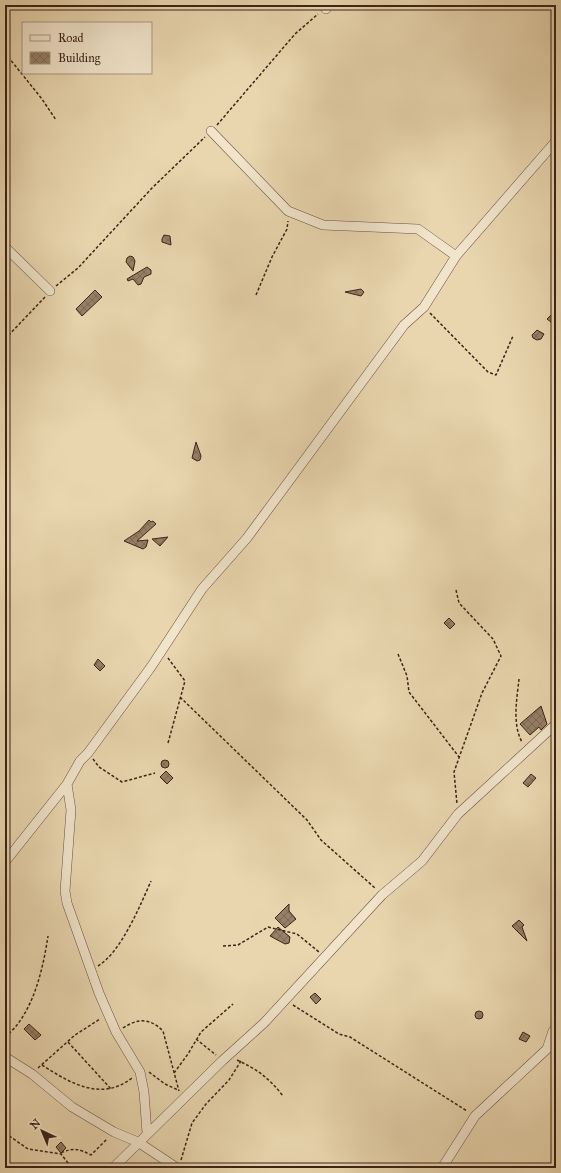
<svg xmlns="http://www.w3.org/2000/svg" width="561" height="1173" viewBox="0 0 561 1173" font-family="'IM FELL Great Primer',serif">
  <style>
    .building { fill: url(#building-cross-hatch); stroke: #3d2318 }
    .lines { fill: none; stroke-linecap: round; stroke-linejoin: round }
    .minor-casing { stroke: #68503e; stroke-width: 10 }
    .path { stroke: #3d2318; stroke-width: 1.5; stroke-dasharray: 3 2; stroke-linecap: butt }
    .minor { stroke: #f1e4cb; stroke-width: 9 }
  </style>
  <defs>
    <pattern id="building-cross-hatch" width="8" height="8" patternUnits="userSpaceOnUse"><rect width="8" height="8" fill="#968067"/><path d="M0 0l8 8M0 8l8-8" fill="none" stroke="#7c6854"/></pattern>
  </defs>
  <rect width="100%" height="100%" fill="#e9d6af"/>
  <filter id="stains"><feTurbulence type="fractalNoise" baseFrequency=".005" numOctaves="4"/><feColorMatrix values="0 0 0 0 .2 0 0 0 0 .09 0 0 0 0 .02 0 0 0 .5 -.17"/></filter>
  <radialGradient id="worn" r=".72"><stop offset=".6" stop-color="#630" stop-opacity="0"/><stop offset="1" stop-color="#630" stop-opacity=".3"/></radialGradient>
  <path class="building" d="M 164,235 L 170,236 L 171,245 L 162,242 L 162,239 Z
    M 130,256 L 133,257 L 135,261 L 133,271 L 126,262 L 127,258 Z
    M 147,267 L 151,270 L 151,274 L 144,277 L 141,284 L 138,285 L 133,279 L 128,281 L 127,279 Z
    M 361,289 L 364,292 L 361,296 L 345,292 Z
    M 95,290 L 102,297 L 82,316 L 76,309 Z
    M 556,310 L 556,326 L 547,319 Z
    M 537,330 L 544,334 L 541,339 L 537,340 L 533,338 L 532,335 Z
    M 196,442 L 201,456 L 200,460 L 197,461 L 192,458 Z
    M 149,520 L 151,522 L 153,521 L 156,524 L 137,541 L 148,540 L 146,547 L 143,549 L 124,541 L 139,531 Z
    M 168,537 L 160,546 L 152,539 Z
    M 449,618 L 455,624 L 450,629 L 444,623 Z
    M 98,659 L 105,666 L 100,671 L 94,665 Z
    M 541,706 L 547,724 L 541,730 L 539,727 L 530,735 L 520,724 Z
    M161 764a4 4 0 1 1 8 0a4 4 0 1 1-8 0Z
    M 166,771 L 173,778 L 167,784 L 160,777 Z
    M 531,774 L 536,778 L 528,787 L 523,783 Z
    M 289,904 L 289,911 L 296,919 L 285,928 L 275,918 Z
    M 519,920 L 524,925 L 522,927 L 527,941 L 512,926 Z
    M 278,927 L 290,937 L 289,943 L 285,944 L 270,936 Z
    M 315,993 L 321,999 L 316,1004 L 310,997 Z
    M475 1015a4 4 0 1 1 8 0a4 4 0 1 1-8 0Z
    M 29,1024 L 41,1035 L 35,1040 L 24,1029 Z
    M 523,1032 L 530,1036 L 526,1042 L 519,1039 Z
    M 61,1142 L 66,1148 L 61,1153 L 56,1147 Z"/>
  <g class="lines">
    <defs>
      <path id="minor" d="M 323,5 L 326,9
        M 211,131 L 288,211 L 323,225 L 418,229 L 456,256
        M 5,247 L 50,291
        M 5,862 L 67,784
        M 5,1057 L 32,1074 L 72,1107 L 114,1132 L 138,1142 L 177,1168
        M 147,1133 L 144,1092 L 140,1072 L 116,1032 L 99,993 L 67,903 L 65,891 L 71,810 L 67,784 L 80,761 L 88,753 L 151,667 L 202,589 L 247,538 L 404,325 L 424,307 L 456,256 L 556,141
        M 113,1168 L 222,1061 L 264,1023 L 382,895 L 422,861 L 458,814 L 556,724
        M 442,1168 L 475,1116 L 547,1049 L 553,1031 L 556,1032"/>
    </defs>
    <use href="#minor" class="minor-casing"/>
    <path class="path" d="M 5,53 L 42,99 L 56,120
      M 217,125 L 295,34 L 318,14
      M 56,286 L 78,268 L 152,188 L 205,137
      M 256,295 L 272,257 L 287,229 L 288,221
      M 430,313 L 488,372 L 496,375 L 513,336
      M 5,339 L 45,297
      M 456,590 L 459,603 L 493,639 L 501,656 L 482,693 L 454,772 L 457,804
      M 398,654 L 407,676 L 409,692 L 459,757
      M 519,679 C 517,698 512,724 522,742
      M 180,697 L 307,820 L 321,840 L 375,888
      M 168,743 L 185,681 L 168,658
      M 93,759 L 99,767 L 122,782 L 155,773
      M 223,946 L 238,945 L 268,927 L 297,934 L 319,952
      M 98,966 C 121,952 140,906 151,881
      M 293,1005 L 339,1034 L 350,1037 L 467,1111
      M 123,1028 C 138,1018 150,1018 163,1031 L 179,1091
      M 5,1037 C 33,1015 43,969 48,936
      M 196,1039 L 216,1055
      M 68,1042 L 111,1089
      M 237,1060 C 257,1069 270,1079 283,1096
      M 42,1065 C 70,1083 101,1102 132,1078
      M 38,1068 L 75,1035 L 100,1019
      M 149,1072 L 165,1084 L 178,1090
      M 174,1073 L 188,1054 L 201,1032 L 233,1004
      M 5,1133 L 28,1149 L 61,1154 L 72,1168
      M 61,1153 C 74,1147 79,1149 91,1155 L 107,1139
      M 181,1160 L 192,1123 L 206,1104 L 229,1080 L 241,1061"/>
    <use href="#minor" class="minor"/>
  </g>
  <rect width="561" height="1173" fill="none" stroke="#e9d6af" stroke-width="20"/>
  <rect x="6" y="6" width="549" height="1161" fill="none" stroke="#3d2318" stroke-width="2"/>
  <rect x="10" y="10" width="541" height="1153" fill="none" stroke="#3d2318"/>
  <rect x="22" y="22" width="130" height="52" fill="#f1e4cb" stroke="#a99783"/>
  <rect x="30" y="35" width="20" height="6" fill="#f1e4cb" stroke="#a99783"/>
  <text x="58" y="42" font-size="12" fill="#3d2318">Road</text>
  <rect x="30" y="52" width="20" height="12" fill="url(#building-cross-hatch)" stroke="#a99783"/>
  <text x="58" y="62" font-size="12" fill="#3d2318">Building</text>
  <g transform="translate(42 1131) rotate(316)" stroke="#f1e4cb" stroke-width="3" paint-order="stroke">
  <path d="M0-3L7 15L0 10L-7 15Z" fill="#3d2318"/>
  <text y="-6" font-size="11" font-weight="bold" text-anchor="middle" fill="#3d2318">N</text>
  </g>
  <rect width="100%" height="100%" filter="url(#stains)"/>
  <rect width="100%" height="100%" fill="url(#worn)"/>
</svg>
